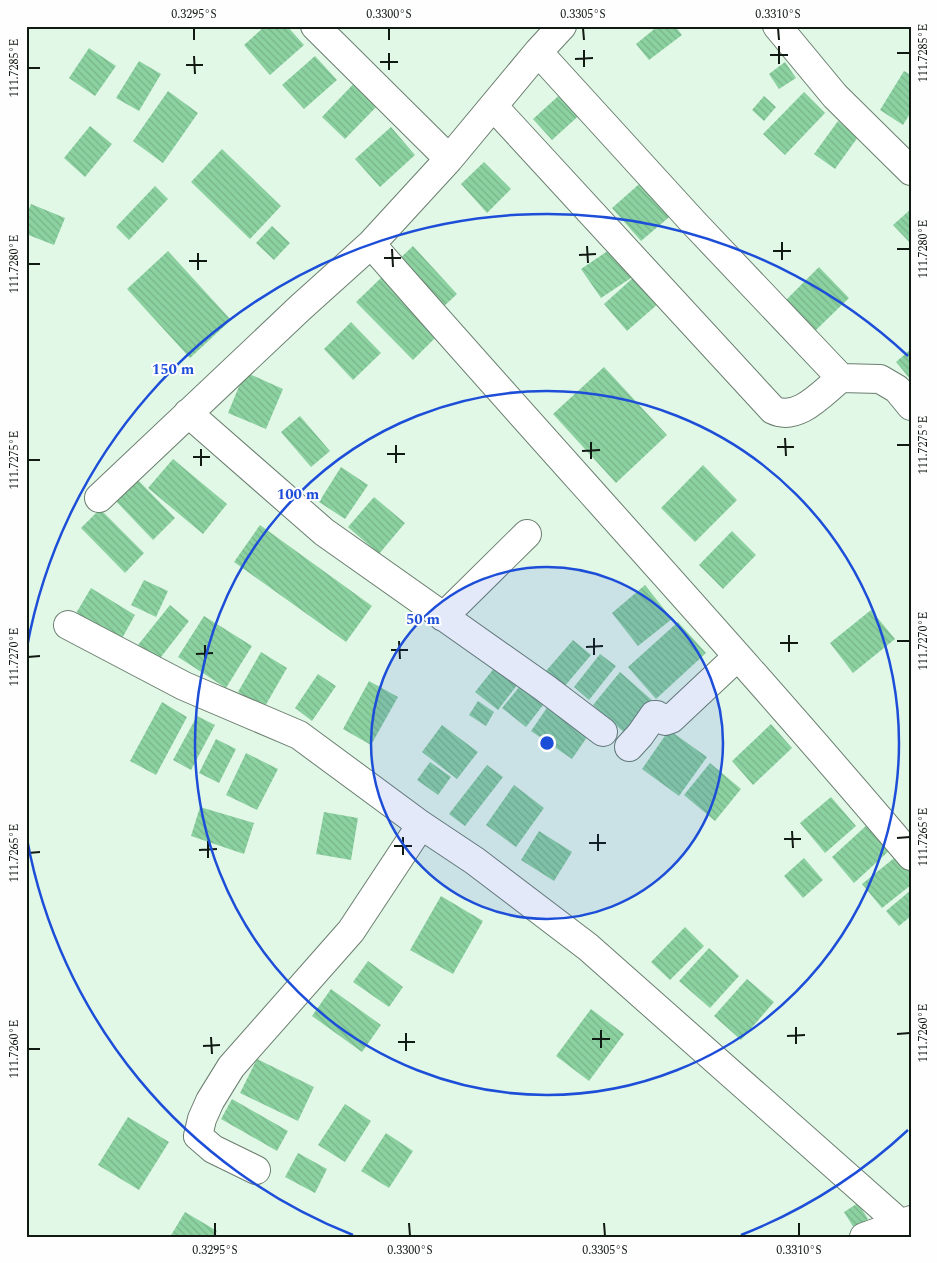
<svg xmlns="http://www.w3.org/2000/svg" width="937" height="1263" viewBox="0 0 937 1263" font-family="Spectral,serif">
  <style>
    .building { fill: url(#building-back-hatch) }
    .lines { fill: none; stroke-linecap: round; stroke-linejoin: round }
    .minor-casing { stroke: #6a7e6f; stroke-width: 30 }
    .minor { stroke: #fff; stroke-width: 28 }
    .ticks { fill: none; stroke: #111913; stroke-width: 2 }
    .ring { fill: none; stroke: #1d4ed8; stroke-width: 2.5 }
    .centre { fill: #1d4ed8; stroke: #fefefe; stroke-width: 2.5 }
    .ring-label { font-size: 15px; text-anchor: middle; font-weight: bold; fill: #1d4ed8; stroke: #fefefe; stroke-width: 4; stroke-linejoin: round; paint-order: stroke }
    .neatline { fill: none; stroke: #111913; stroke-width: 2 }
    .ticks-label { font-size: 12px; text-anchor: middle; fill: #111913 }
  </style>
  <defs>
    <pattern id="building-back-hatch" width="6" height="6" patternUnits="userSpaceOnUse" patternTransform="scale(1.25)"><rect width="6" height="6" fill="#8cd2a1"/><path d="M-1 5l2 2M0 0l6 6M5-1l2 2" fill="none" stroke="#78b48a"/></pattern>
  </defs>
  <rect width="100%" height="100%" fill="#e2f8e7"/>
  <path class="building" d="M 265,26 L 287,26 L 304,45 L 270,75 L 244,45 Z
    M 658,26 L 675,26 L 682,35 L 649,60 L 636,44 Z
    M 89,48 L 116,66 L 95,96 L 69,78 Z
    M 315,56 L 337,80 L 304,109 L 282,85 Z
    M 139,61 L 161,74 L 139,111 L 116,98 Z
    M 785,62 L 796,78 L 779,89 L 769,74 Z
    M 904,71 L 911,75 L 911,112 L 903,125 L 880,110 Z
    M 359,78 L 382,101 L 345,139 L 322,117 Z
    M 565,90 L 584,111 L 552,140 L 533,119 Z
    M 168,91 L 198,113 L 163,163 L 133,141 Z
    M 804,92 L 825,113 L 785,155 L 763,134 Z
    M 764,96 L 776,107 L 764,121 L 752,110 Z
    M 838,121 L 858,137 L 835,169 L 814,154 Z
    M 90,126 L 112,144 L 85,177 L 64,158 Z
    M 391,127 L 415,155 L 380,187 L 355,159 Z
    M 222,149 L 281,206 L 250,239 L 191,182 Z
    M 484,162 L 511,189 L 487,213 L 461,184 Z
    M 646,178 L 674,213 L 641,241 L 612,208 Z
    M 155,186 L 168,199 L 129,240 L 116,227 Z
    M 31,204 L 65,218 L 54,245 L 26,234 L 26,217 Z
    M 911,209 L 911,244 L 893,225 Z
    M 272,226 L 290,243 L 274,260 L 256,243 Z
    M 413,246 L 457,294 L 440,310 L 396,262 Z
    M 615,246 L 634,276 L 601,298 L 581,269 Z
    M 168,251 L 231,320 L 190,358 L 127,289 Z
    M 819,267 L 849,298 L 815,331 L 786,300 Z
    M 383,276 L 439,334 L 413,360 L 356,302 Z
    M 635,276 L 659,303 L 627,331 L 604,304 Z
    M 351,322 L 381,353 L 353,380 L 324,349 Z
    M 911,349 L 911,380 L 896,362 Z
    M 604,367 L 667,435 L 616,483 L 553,414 Z
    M 245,372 L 283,389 L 266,429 L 228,413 Z
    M 300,416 L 330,451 L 311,467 L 281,432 Z
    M 173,459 L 227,504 L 203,534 L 148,488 Z
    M 703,465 L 737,500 L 695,542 L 661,508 Z
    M 341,467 L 368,485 L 345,519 L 319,502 Z
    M 135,477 L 175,518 L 153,540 L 113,498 Z
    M 374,497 L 405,523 L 379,554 L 348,527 Z
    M 100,509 L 144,553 L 125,573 L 81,528 Z
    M 260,525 L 372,606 L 346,642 L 234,562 Z
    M 732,531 L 756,555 L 723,589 L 699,565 Z
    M 144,580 L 168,591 L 156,617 L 131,605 Z
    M 645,585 L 672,619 L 638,646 L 612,613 Z
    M 91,588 L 135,615 L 120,642 L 75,615 Z
    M 170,605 L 189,621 L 158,661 L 138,645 Z
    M 871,610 L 895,639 L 853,673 L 830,643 Z
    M 204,616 L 252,646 L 226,688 L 178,657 Z
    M 678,622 L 706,653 L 656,699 L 628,667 Z
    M 573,640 L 591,655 L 564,687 L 546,671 Z
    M 261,652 L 287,668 L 264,708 L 238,692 Z
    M 600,654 L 616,666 L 589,700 L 574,687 Z
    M 499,662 L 521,680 L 498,710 L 475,692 Z
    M 620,672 L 654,702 L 626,734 L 593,705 Z
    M 318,674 L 336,686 L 312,721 L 295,708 Z
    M 369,681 L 398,697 L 371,745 L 343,729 Z
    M 524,681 L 547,700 L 526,727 L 502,708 Z
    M 553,699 L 594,727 L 572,759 L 531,731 Z
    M 478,701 L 494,712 L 486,726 L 469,715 Z
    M 162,702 L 187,717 L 156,775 L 130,761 Z
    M 197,716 L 215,725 L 191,770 L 173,760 Z
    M 771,724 L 792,748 L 753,785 L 732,761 Z
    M 442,725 L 478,752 L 457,779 L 422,752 Z
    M 669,730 L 707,757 L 679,796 L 642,769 Z
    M 216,739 L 236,749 L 219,783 L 199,773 Z
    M 246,753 L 278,769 L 257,810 L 226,795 Z
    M 430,762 L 451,777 L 438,795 L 417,780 Z
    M 710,763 L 741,789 L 715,821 L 684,795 Z
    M 487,765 L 503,777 L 465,826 L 449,814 Z
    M 514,785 L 544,808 L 516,847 L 486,825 Z
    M 831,797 L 856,826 L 825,853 L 800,823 Z
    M 200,807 L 254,823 L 244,854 L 191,836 Z
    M 324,812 L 358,818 L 351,860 L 316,854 Z
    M 868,824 L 891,849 L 854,883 L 832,857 Z
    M 539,831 L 572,852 L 554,881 L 521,860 Z
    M 898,855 L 911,871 L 911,885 L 882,908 L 862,884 Z
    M 804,858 L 823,880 L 803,898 L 784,876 Z
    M 911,890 L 911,916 L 899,926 L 886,911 Z
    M 441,896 L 483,921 L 453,974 L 410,950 Z
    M 685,927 L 704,946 L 670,980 L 651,962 Z
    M 709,948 L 739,976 L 710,1008 L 679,981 Z
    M 368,961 L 403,987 L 389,1007 L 353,982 Z
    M 747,979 L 774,1002 L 741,1040 L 714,1016 Z
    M 331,989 L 381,1025 L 362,1052 L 312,1016 Z
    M 591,1009 L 624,1034 L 589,1081 L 556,1056 Z
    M 257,1059 L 314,1087 L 298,1121 L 240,1093 Z
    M 232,1099 L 288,1131 L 277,1151 L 221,1119 Z
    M 345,1104 L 371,1121 L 345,1162 L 318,1145 Z
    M 128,1117 L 169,1142 L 139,1190 L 98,1165 Z
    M 386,1133 L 413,1151 L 389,1188 L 361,1171 Z
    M 298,1153 L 327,1169 L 315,1193 L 285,1177 Z
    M 858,1203 L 868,1219 L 854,1228 L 844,1212 Z
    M 185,1212 L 217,1231 L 214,1237 L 170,1237 Z"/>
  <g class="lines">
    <defs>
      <path id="minor" d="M 315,26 L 449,159
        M 777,26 L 835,96 L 911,171
        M 538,52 L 694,223 L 841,378 L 880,379 L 897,389 L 911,406
        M 493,106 L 773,410 C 798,422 822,393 841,378
        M 371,244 C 550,449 735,648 911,856
        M 188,413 L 324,532 L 545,688 L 603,732
        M 99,498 L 301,307 L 371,244 L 449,159 L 538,52 L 562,26
        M 443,617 L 527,534
        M 68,625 L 184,686 L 299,735 L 421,825 L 475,861 L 588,947 L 911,1233
        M 629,747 L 640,735 L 654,715 L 657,715 L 665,721 L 671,719 L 737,657
        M 256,1170 L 213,1149 L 198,1136 L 202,1119 L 210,1101 L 231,1067 L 351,931 L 421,825
        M 864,1237 L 911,1220"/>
    </defs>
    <use href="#minor" class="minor-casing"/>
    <use href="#minor" class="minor"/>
  </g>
  <path class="ticks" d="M 194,28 L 194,40M 389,28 L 389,40M 583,28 L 584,40M 778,28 L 779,40M 779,46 L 779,64M 584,50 L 584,67M 389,53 L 389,70M 897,53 L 910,53M 770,55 L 788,55M 194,56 L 195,74M 575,59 L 593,58M 380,62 L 398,62M 186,65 L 203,65M 28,68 L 40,68M 782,242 L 782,260M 587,246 L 588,263M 392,249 L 393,267M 897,249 L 910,249M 773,251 L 791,251M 198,253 L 198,270M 579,255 L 596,254M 384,258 L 401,258M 189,261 L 207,261M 28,264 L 40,264M 785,438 L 786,456M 591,442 L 591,459M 396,445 L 396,463M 897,445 L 910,445M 777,447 L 794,447M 201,449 L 201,466M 582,451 L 600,450M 387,454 L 405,454M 193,457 L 210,457M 28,460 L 40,460M 789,635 L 789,652M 594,638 L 594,655M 399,641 L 400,659M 897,641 L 910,641M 780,643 L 798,643M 205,645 L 205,662M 586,647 L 603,646M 391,650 L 408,650M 196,654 L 213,653M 28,657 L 40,656M 792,831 L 793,848M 598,834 L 598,851M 403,837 L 403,855M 897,838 L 910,837M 784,839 L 801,839M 208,841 L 208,858M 589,843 L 606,843M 394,846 L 412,846M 199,850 L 217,849M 28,853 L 40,852M 796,1027 L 796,1044M 601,1030 L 601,1048M 406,1033 L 406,1051M 897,1034 L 910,1033M 787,1036 L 805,1035M 211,1037 L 212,1054M 592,1039 L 610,1039M 398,1042 L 415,1042M 203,1046 L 220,1045M 28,1049 L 40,1049M 215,1223 L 215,1236M 409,1223 L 410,1236M 604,1223 L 605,1236M 799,1223 L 799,1236"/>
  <circle cx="547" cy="743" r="176" fill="#1d4ed8" fill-opacity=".12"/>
  <g class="ring">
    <circle cx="547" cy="743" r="176"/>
    <circle cx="547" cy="743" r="352"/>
    <path d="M908 1130A529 529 0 0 1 741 1235M353 1235A529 529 0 0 1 27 839M27 647A529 529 0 0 1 908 356"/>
  </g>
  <circle cx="547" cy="743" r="8" class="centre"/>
  <g class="ring-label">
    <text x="173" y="374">150 m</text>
    <text x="298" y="499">100 m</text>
    <text x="423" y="624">50 m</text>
  </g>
  <rect width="937" height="1263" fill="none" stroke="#fefefe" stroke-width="55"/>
  <rect x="28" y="28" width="882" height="1208" class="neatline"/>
  <g class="ticks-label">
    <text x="194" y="18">0.3295°S</text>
    <text x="389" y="18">0.3300°S</text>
    <text x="583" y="18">0.3305°S</text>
    <text x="778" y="18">0.3310°S</text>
    <text transform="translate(923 53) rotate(-90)" y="4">111.7285°E</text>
    <text transform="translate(14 68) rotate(-90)" y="4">111.7285°E</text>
    <text transform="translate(923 249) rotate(-90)" y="4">111.7280°E</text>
    <text transform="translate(14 264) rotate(-90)" y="4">111.7280°E</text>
    <text transform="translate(923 445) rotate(-90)" y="4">111.7275°E</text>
    <text transform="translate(14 460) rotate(-90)" y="4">111.7275°E</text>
    <text transform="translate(923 641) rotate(-90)" y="4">111.7270°E</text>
    <text transform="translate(14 657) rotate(-90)" y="4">111.7270°E</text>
    <text transform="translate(923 837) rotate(-90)" y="4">111.7265°E</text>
    <text transform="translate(14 853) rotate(-90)" y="4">111.7265°E</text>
    <text transform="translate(923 1033) rotate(-90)" y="4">111.7260°E</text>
    <text transform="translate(14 1049) rotate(-90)" y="4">111.7260°E</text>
    <text x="215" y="1254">0.3295°S</text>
    <text x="410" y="1254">0.3300°S</text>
    <text x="605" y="1254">0.3305°S</text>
    <text x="799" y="1254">0.3310°S</text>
  </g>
</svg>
